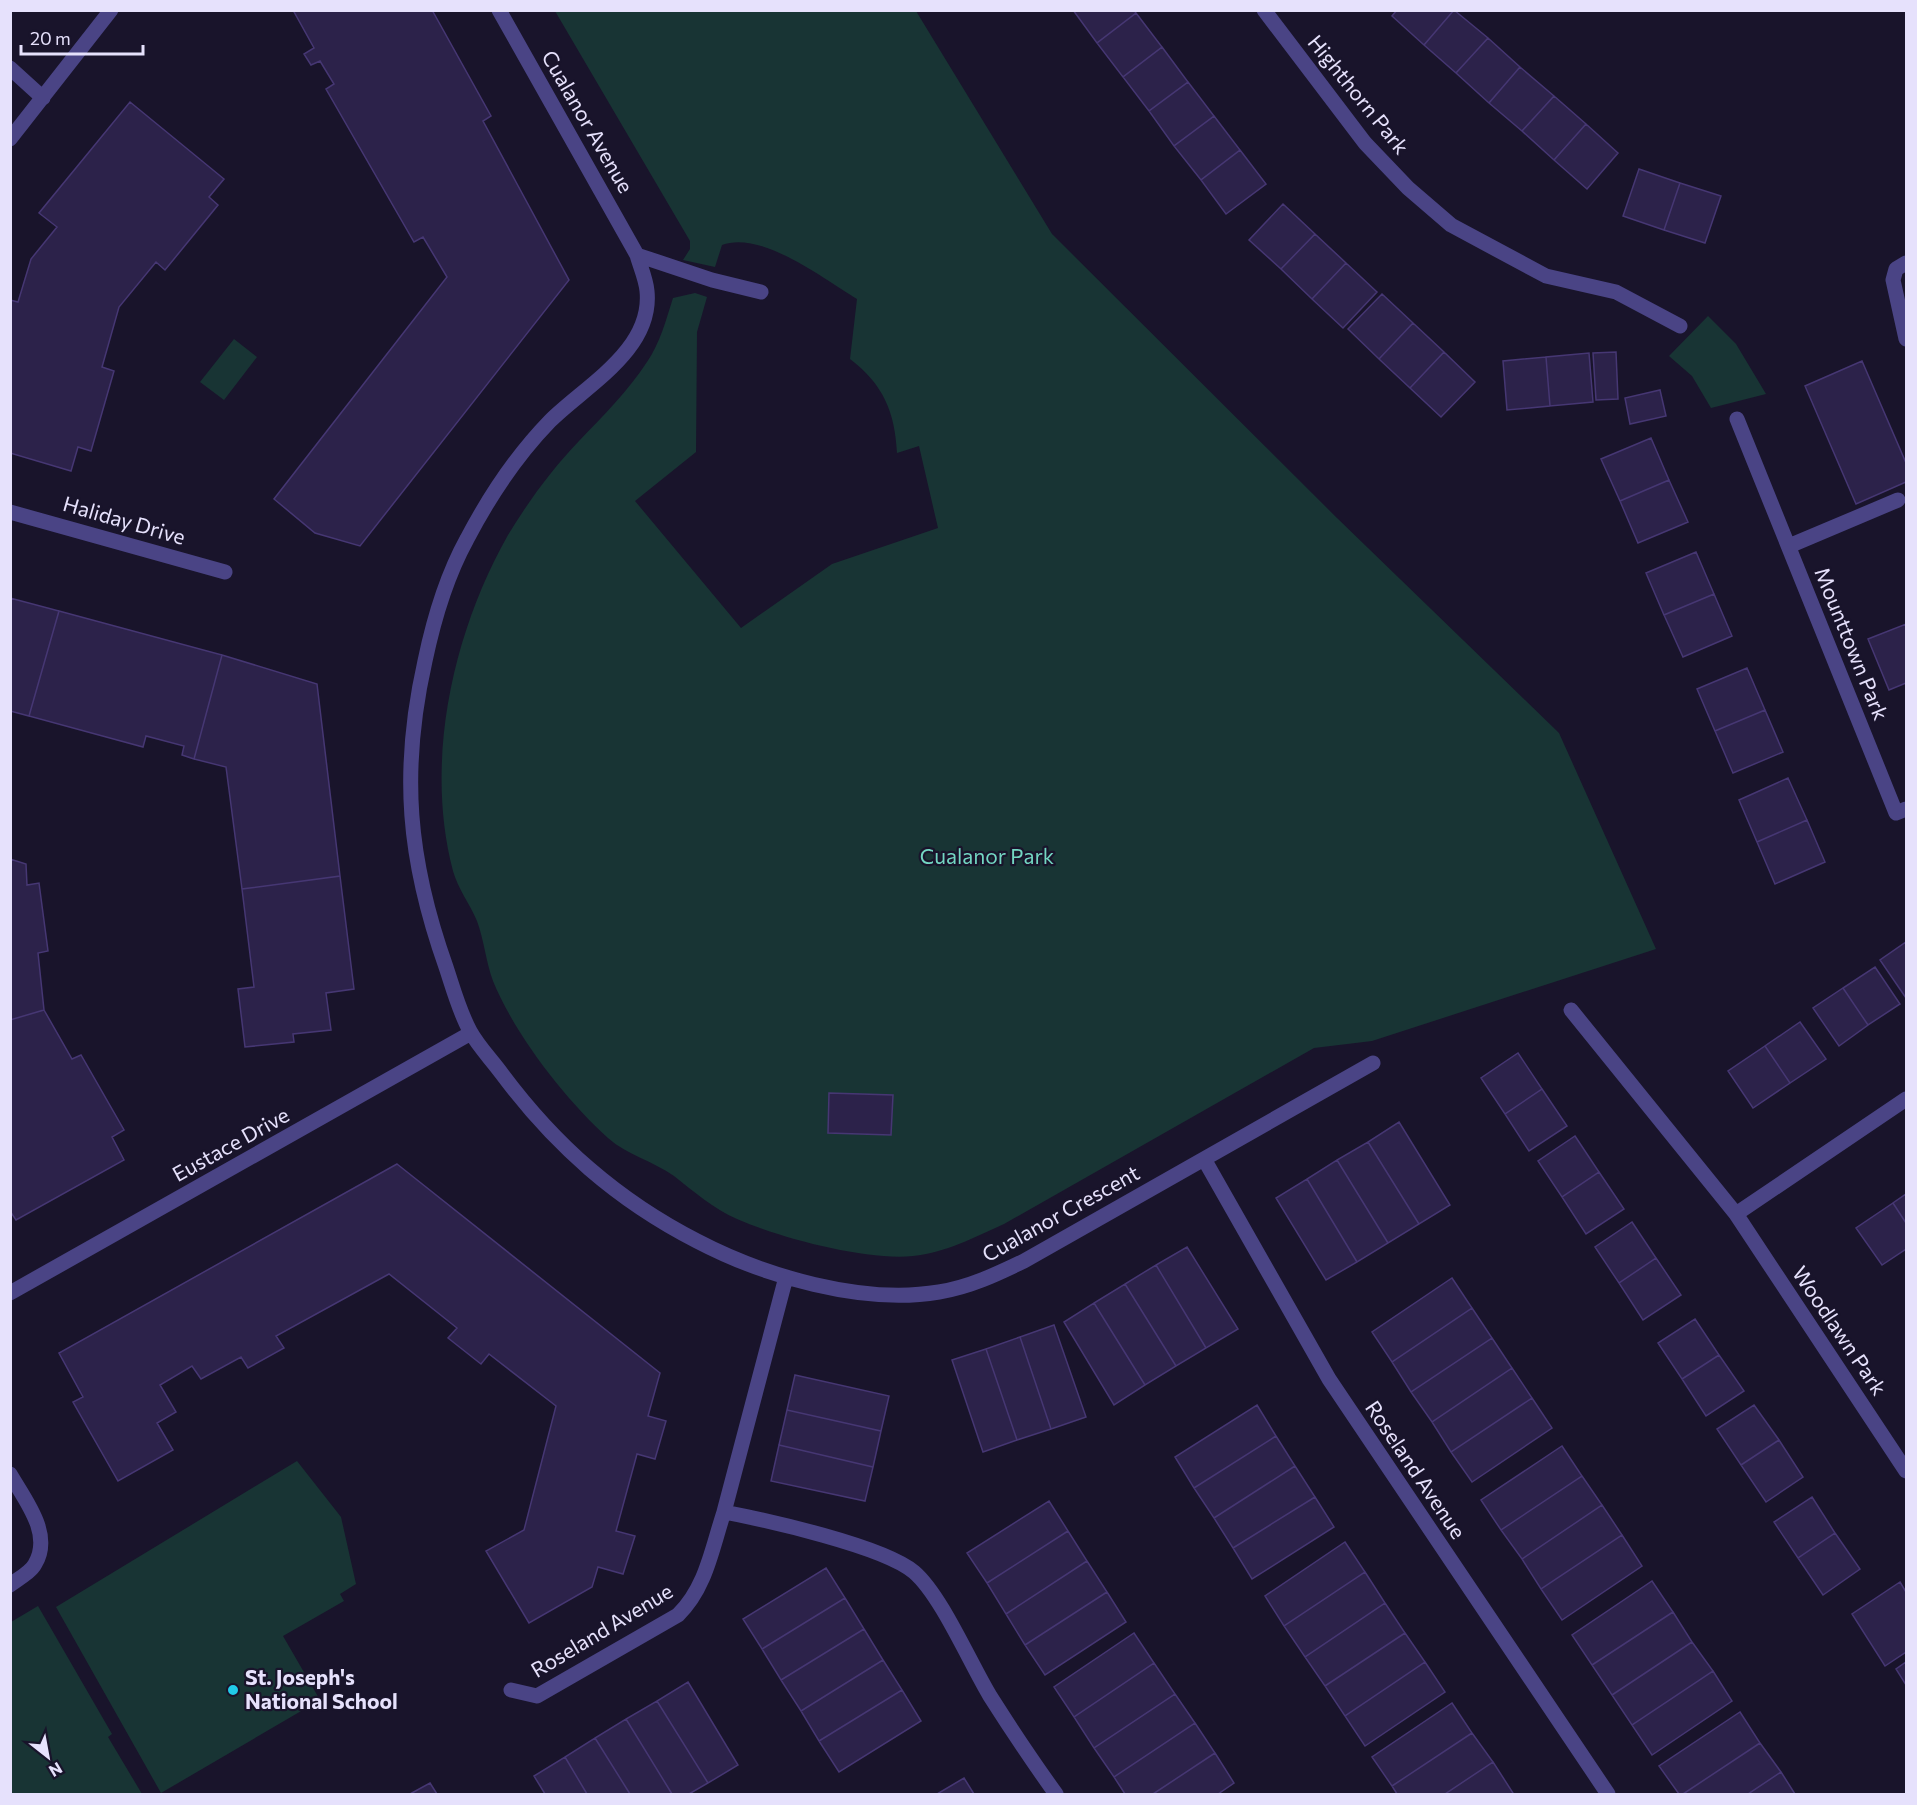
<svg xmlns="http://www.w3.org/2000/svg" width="1917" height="1805" viewBox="0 0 1917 1805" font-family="Commissioner,sans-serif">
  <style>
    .green { fill: #183434 }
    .building { fill: #2c224a; stroke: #463773; stroke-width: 1.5 }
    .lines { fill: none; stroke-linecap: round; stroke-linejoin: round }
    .minor { stroke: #4a4485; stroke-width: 15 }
    .poi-dot { fill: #21cae8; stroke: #19142b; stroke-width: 2 }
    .labels { text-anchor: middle; stroke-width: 4.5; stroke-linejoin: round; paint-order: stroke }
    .street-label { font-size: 21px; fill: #e6e1fc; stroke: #19142b }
    .park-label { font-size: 21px; fill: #73d6c2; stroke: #19142b }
    .poi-label { font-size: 21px; font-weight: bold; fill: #e6e1fc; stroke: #19142b; text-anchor: start }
  </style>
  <rect width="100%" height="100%" fill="#19142b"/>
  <path class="green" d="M 555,11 L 916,11 L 1052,234 L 1337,518 L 1559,733 L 1656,949 L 1372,1041 L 1314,1048 L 1004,1224 C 975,1237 945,1253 913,1256 C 867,1261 780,1238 737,1219 C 714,1209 693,1191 674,1176 C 653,1161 627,1155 608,1138 C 565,1099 515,1035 493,981 C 486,962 484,940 477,921 C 470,904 458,889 453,871 C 424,761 453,632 508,535 C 528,502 552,469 579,441 C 603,416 628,391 647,362 C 660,343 666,320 673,298 L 695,293 L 707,297 L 697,332 L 696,452 L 635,501 L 741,628 L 832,564 L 938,528 L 919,446 L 897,453 C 895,412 883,384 850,359 L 857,299 C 824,279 761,230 722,245 L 715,267 L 683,260 L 690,249 L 690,241 Z
    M 1708,316 L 1736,344 L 1766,394 L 1711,408 L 1692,376 L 1669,356 Z
    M 234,339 L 257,357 L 224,400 L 200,382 Z
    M 297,1461 L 341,1517 L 356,1584 L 340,1594 L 344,1601 L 283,1636 L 320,1700 L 161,1793 L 56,1607 Z
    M 38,1606 L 112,1734 L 108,1737 L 142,1794 L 11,1794 L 11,1622 Z"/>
  <path class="building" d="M 293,10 L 432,10 L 491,116 L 483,121 L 569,280 L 360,546 L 315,533 L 274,499 L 447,277 L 423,237 L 414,242 L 326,89 L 334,84 L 320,61 L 311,65 L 304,54 L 314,48 Z
    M 1073,10 L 1134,10 L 1136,13 L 1097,43 Z
    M 1397,10 L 1454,10 L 1424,45 L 1392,16 Z
    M 1454,10 L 1488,38 L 1456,73 L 1424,45 Z
    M 1136,13 L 1162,47 L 1123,77 L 1097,43 Z
    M 1488,38 L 1520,67 L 1489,103 L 1456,73 Z
    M 1162,47 L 1188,82 L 1149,111 L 1123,77 Z
    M 1520,67 L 1554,96 L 1522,131 L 1489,103 Z
    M 1188,82 L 1214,116 L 1174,146 L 1149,111 Z
    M 1554,96 L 1586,124 L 1554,160 L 1522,131 Z
    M 130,102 L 224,179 L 209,197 L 218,205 L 165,270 L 156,262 L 119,307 L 102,367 L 114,371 L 91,451 L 78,447 L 71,471 L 10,453 L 10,300 L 18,302 L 31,259 L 57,227 L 39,213 Z
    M 1214,116 L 1240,150 L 1201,180 L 1174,146 Z
    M 1586,124 L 1618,153 L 1587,189 L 1554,160 Z
    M 1240,150 L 1266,184 L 1226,214 L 1201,180 Z
    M 1639,169 L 1680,183 L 1664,230 L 1623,216 Z
    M 1680,183 L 1721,196 L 1705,243 L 1664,230 Z
    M 1283,204 L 1315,234 L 1281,269 L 1249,240 Z
    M 1315,234 L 1346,263 L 1312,299 L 1281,269 Z
    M 1346,263 L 1377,292 L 1343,328 L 1312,299 Z
    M 1382,294 L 1413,323 L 1379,359 L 1348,329 Z
    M 1413,323 L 1444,352 L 1410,388 L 1379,359 Z
    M 1444,352 L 1475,382 L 1441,417 L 1410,388 Z
    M 1616,352 L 1618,399 L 1596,400 L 1593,353 Z
    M 1589,353 L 1593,402 L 1550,406 L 1546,357 Z
    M 1546,357 L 1550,406 L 1507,410 L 1503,361 Z
    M 1862,361 L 1906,463 L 1906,482 L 1856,504 L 1805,386 Z
    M 1660,390 L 1666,416 L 1630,424 L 1625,398 Z
    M 1651,438 L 1669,480 L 1620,501 L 1601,459 Z
    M 1669,480 L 1688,522 L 1638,543 L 1620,501 Z
    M 1696,552 L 1714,594 L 1664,615 L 1646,573 Z
    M 1714,594 L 1732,636 L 1683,657 L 1664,615 Z
    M 10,598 L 59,611 L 29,716 L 10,711 Z
    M 59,611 L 222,655 L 194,759 L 182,755 L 184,746 L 146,736 L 143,747 L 29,716 Z
    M 1906,624 L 1906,683 L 1889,690 L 1868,639 Z
    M 222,655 L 317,684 L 340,876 L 242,889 L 226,767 L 194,759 Z
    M 1747,668 L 1765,710 L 1715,731 L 1697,689 Z
    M 1765,710 L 1783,752 L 1733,773 L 1715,731 Z
    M 1788,778 L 1807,820 L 1757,842 L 1739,800 Z
    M 1807,820 L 1825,862 L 1775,884 L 1757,842 Z
    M 10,859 L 26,864 L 27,885 L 39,883 L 48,951 L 38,953 L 44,1010 L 10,1020 Z
    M 340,876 L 354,989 L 326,993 L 331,1030 L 293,1034 L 294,1042 L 245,1047 L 238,989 L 254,987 L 242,889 Z
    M 1906,942 L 1906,998 L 1880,960 Z
    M 1875,967 L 1900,1004 L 1868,1025 L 1843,988 Z
    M 1843,988 L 1868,1025 L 1839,1046 L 1813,1008 Z
    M 44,1010 L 72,1059 L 81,1055 L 124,1130 L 112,1137 L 124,1160 L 16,1220 L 10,1211 L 10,1020 Z
    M 1800,1022 L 1826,1059 L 1790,1083 L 1765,1046 Z
    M 1765,1046 L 1790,1083 L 1753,1108 L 1728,1071 Z
    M 1518,1053 L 1542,1089 L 1505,1114 L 1481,1078 Z
    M 1542,1089 L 1567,1126 L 1529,1151 L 1505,1114 Z
    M 829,1093 L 893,1095 L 891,1135 L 828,1133 Z
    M 1399,1122 L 1450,1205 L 1419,1224 L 1368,1142 Z
    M 1575,1136 L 1599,1172 L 1562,1197 L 1538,1161 Z
    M 1368,1142 L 1419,1224 L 1388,1243 L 1337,1160 Z
    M 1337,1160 L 1388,1243 L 1357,1262 L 1307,1179 Z
    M 397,1164 L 660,1373 L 648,1416 L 666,1421 L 655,1459 L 637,1454 L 616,1531 L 635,1536 L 623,1574 L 598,1567 L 592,1587 L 529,1623 L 486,1551 L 524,1530 L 556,1406 L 489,1354 L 481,1364 L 448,1338 L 457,1328 L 389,1274 L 276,1336 L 284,1348 L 248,1368 L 241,1357 L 201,1379 L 192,1366 L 160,1385 L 176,1412 L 157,1423 L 173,1450 L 118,1481 L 73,1402 L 83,1397 L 59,1353 Z
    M 1599,1172 L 1624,1209 L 1586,1234 L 1562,1197 Z
    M 1307,1179 L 1357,1262 L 1326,1280 L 1276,1198 Z
    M 1906,1194 L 1906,1223 L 1893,1203 Z
    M 1893,1203 L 1906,1223 L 1906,1249 L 1882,1265 L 1856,1228 Z
    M 1632,1222 L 1656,1258 L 1619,1283 L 1595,1247 Z
    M 1187,1247 L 1238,1329 L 1206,1348 L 1156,1265 Z
    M 1656,1258 L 1681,1295 L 1643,1320 L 1619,1283 Z
    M 1156,1265 L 1206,1348 L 1176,1366 L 1125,1284 Z
    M 1452,1278 L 1472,1308 L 1392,1362 L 1372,1332 Z
    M 1125,1284 L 1176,1366 L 1145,1385 L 1094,1303 Z
    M 1094,1303 L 1145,1385 L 1114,1405 L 1064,1322 Z
    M 1472,1308 L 1492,1338 L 1411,1392 L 1392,1362 Z
    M 1695,1319 L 1719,1355 L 1682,1379 L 1658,1343 Z
    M 1054,1325 L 1086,1417 L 1051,1429 L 1020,1337 Z
    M 1020,1337 L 1051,1429 L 1017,1440 L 986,1349 Z
    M 1492,1338 L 1512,1368 L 1432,1422 L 1411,1392 Z
    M 986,1349 L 1017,1440 L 983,1452 L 952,1360 Z
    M 1719,1355 L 1744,1391 L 1706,1416 L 1682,1379 Z
    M 1512,1368 L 1532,1398 L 1451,1452 L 1432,1422 Z
    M 795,1375 L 889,1396 L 881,1431 L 787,1410 Z
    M 1532,1398 L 1552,1428 L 1472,1482 L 1451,1452 Z
    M 1257,1405 L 1276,1436 L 1194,1488 L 1175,1457 Z
    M 1754,1405 L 1779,1440 L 1741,1465 L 1717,1429 Z
    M 787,1410 L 881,1431 L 873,1467 L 779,1445 Z
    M 1276,1436 L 1295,1466 L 1214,1518 L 1194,1488 Z
    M 1779,1440 L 1803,1477 L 1766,1502 L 1741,1465 Z
    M 779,1445 L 873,1467 L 865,1501 L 771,1481 Z
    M 1562,1446 L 1582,1476 L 1501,1530 L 1481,1500 Z
    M 1295,1466 L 1315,1497 L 1233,1548 L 1214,1518 Z
    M 1582,1476 L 1602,1505 L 1522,1559 L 1501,1530 Z
    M 1315,1497 L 1334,1527 L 1252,1579 L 1233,1548 Z
    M 1812,1497 L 1835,1533 L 1798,1558 L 1774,1522 Z
    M 1049,1501 L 1068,1531 L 987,1583 L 967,1553 Z
    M 1602,1505 L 1622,1535 L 1541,1589 L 1522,1559 Z
    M 1068,1531 L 1087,1561 L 1006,1614 L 987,1583 Z
    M 1835,1533 L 1860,1569 L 1823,1595 L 1798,1558 Z
    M 1622,1535 L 1642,1566 L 1562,1620 L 1541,1589 Z
    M 1345,1542 L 1365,1572 L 1284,1626 L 1265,1596 Z
    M 1087,1561 L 1107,1592 L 1025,1645 L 1006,1614 Z
    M 826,1568 L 845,1598 L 762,1649 L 743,1619 Z
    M 1365,1572 L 1385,1603 L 1305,1657 L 1284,1626 Z
    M 1652,1581 L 1673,1612 L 1592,1665 L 1572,1635 Z
    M 1900,1582 L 1906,1592 L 1906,1652 L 1885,1666 L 1852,1614 Z
    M 1107,1592 L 1126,1622 L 1045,1675 L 1025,1645 Z
    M 845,1598 L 864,1629 L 781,1680 L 762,1649 Z
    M 1385,1603 L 1405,1633 L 1325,1686 L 1305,1657 Z
    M 1673,1612 L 1692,1642 L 1612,1695 L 1592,1665 Z
    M 864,1629 L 883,1660 L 801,1711 L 781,1680 Z
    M 1134,1633 L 1154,1663 L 1074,1717 L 1054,1687 Z
    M 1405,1633 L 1425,1662 L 1345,1716 L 1325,1686 Z
    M 1692,1642 L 1713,1671 L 1632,1725 L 1612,1695 Z
    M 883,1660 L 902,1690 L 819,1741 L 801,1711 Z
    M 1425,1662 L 1445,1692 L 1365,1746 L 1345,1716 Z
    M 1906,1662 L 1906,1685 L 1896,1669 Z
    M 1154,1663 L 1175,1694 L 1094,1748 L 1074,1717 Z
    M 1713,1671 L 1732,1701 L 1652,1755 L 1632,1725 Z
    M 688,1682 L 738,1765 L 708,1783 L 657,1701 Z
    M 902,1690 L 921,1721 L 839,1772 L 819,1741 Z
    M 1175,1694 L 1195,1723 L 1114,1777 L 1094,1748 Z
    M 657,1701 L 708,1783 L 689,1794 L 672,1794 L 626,1719 Z
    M 1452,1703 L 1472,1733 L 1392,1786 L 1372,1757 Z
    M 1740,1712 L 1760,1743 L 1683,1794 L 1679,1794 L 1659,1766 Z
    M 626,1719 L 672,1794 L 630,1794 L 595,1738 Z
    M 1195,1723 L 1215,1753 L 1153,1794 L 1125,1794 L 1114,1777 Z
    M 1472,1733 L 1493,1762 L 1445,1794 L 1397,1794 L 1392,1786 Z
    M 595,1738 L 630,1794 L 587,1794 L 565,1757 Z
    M 1760,1743 L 1781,1772 L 1748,1794 L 1683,1794 Z
    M 1215,1753 L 1234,1783 L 1218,1794 L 1153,1794 Z
    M 565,1757 L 587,1794 L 545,1794 L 534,1776 Z
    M 1493,1762 L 1513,1793 L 1510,1794 L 1445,1794 Z
    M 1781,1772 L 1795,1794 L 1748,1794 Z
    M 964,1778 L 974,1794 L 937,1794 Z
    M 430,1783 L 437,1794 L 410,1794 Z"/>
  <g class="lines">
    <path class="minor" d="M 499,10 L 637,255 C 640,266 646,279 647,291 C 653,350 585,386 550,421 C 517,455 489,497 467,539 C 446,577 434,618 425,661 C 400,772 408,860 446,967 C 453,988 459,1011 470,1031 C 478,1046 492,1060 502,1074 C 555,1145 617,1200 697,1241 C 764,1276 862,1305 939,1292 C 970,1287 997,1274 1024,1261 L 1373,1063
      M 1264,10 L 1365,143 L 1408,188 L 1451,225 L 1546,276 L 1616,292 L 1680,326
      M 10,68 L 43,98
      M 10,139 L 111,10
      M 637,255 L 712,280 L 761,292
      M 1906,263 L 1896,269 L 1893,280 L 1906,339
      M 1737,419 L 1896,813 L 1906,809
      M 10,512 L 225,572
      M 1789,546 L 1898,500
      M 1571,1010 L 1736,1214 L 1906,1471
      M 1204,1159 L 1329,1379 L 1608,1794
      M 1736,1214 L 1906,1099
      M 786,1277 L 724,1512 C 766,1520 883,1546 914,1572 C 941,1595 970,1663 990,1696 C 1011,1729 1033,1762 1056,1794
      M 10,1293 L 471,1033
      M 10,1474 C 25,1500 53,1534 35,1564 C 31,1572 18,1579 10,1585
      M 511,1690 L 537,1696 L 678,1615 C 706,1588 712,1548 724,1512"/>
  </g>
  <circle class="poi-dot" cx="233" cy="1690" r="6"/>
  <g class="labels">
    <g class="street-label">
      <text transform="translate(1358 95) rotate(51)" y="7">Highthorn Park</text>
      <text transform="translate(587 122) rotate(60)" y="7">Cualanor Avenue</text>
      <text transform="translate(124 521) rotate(16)" y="7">Haliday Drive</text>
      <text transform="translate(1851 644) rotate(68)" y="7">Mounttown Park</text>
      <text transform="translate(231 1145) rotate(-29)" y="7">Eustace Drive</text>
      <text transform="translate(1061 1214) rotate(-29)" y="7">Cualanor Crescent</text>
      <text transform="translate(1839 1331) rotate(56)" y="7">Woodlawn Park</text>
      <text transform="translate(1415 1470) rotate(56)" y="7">Roseland Avenue</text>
      <text transform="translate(602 1631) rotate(-31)" y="7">Roseland Avenue</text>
    </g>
    <g class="park-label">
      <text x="987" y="864">Cualanor Park</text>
    </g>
    <g class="poi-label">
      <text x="245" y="1685">St. Joseph's<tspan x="245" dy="24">National School</tspan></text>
    </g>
  </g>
  <rect width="1917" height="1805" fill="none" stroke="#e6e1fc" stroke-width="24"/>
  <g transform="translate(48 1757) rotate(149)" stroke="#19142b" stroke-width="4.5" paint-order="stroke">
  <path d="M0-4.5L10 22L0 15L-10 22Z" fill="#e6e1fc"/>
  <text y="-9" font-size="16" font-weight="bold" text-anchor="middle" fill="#e6e1fc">N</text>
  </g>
  <path d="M21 45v9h122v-9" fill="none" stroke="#e6e1fc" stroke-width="3"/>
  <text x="30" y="45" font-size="18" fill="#e6e1fc" stroke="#19142b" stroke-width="4.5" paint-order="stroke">20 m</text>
</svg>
